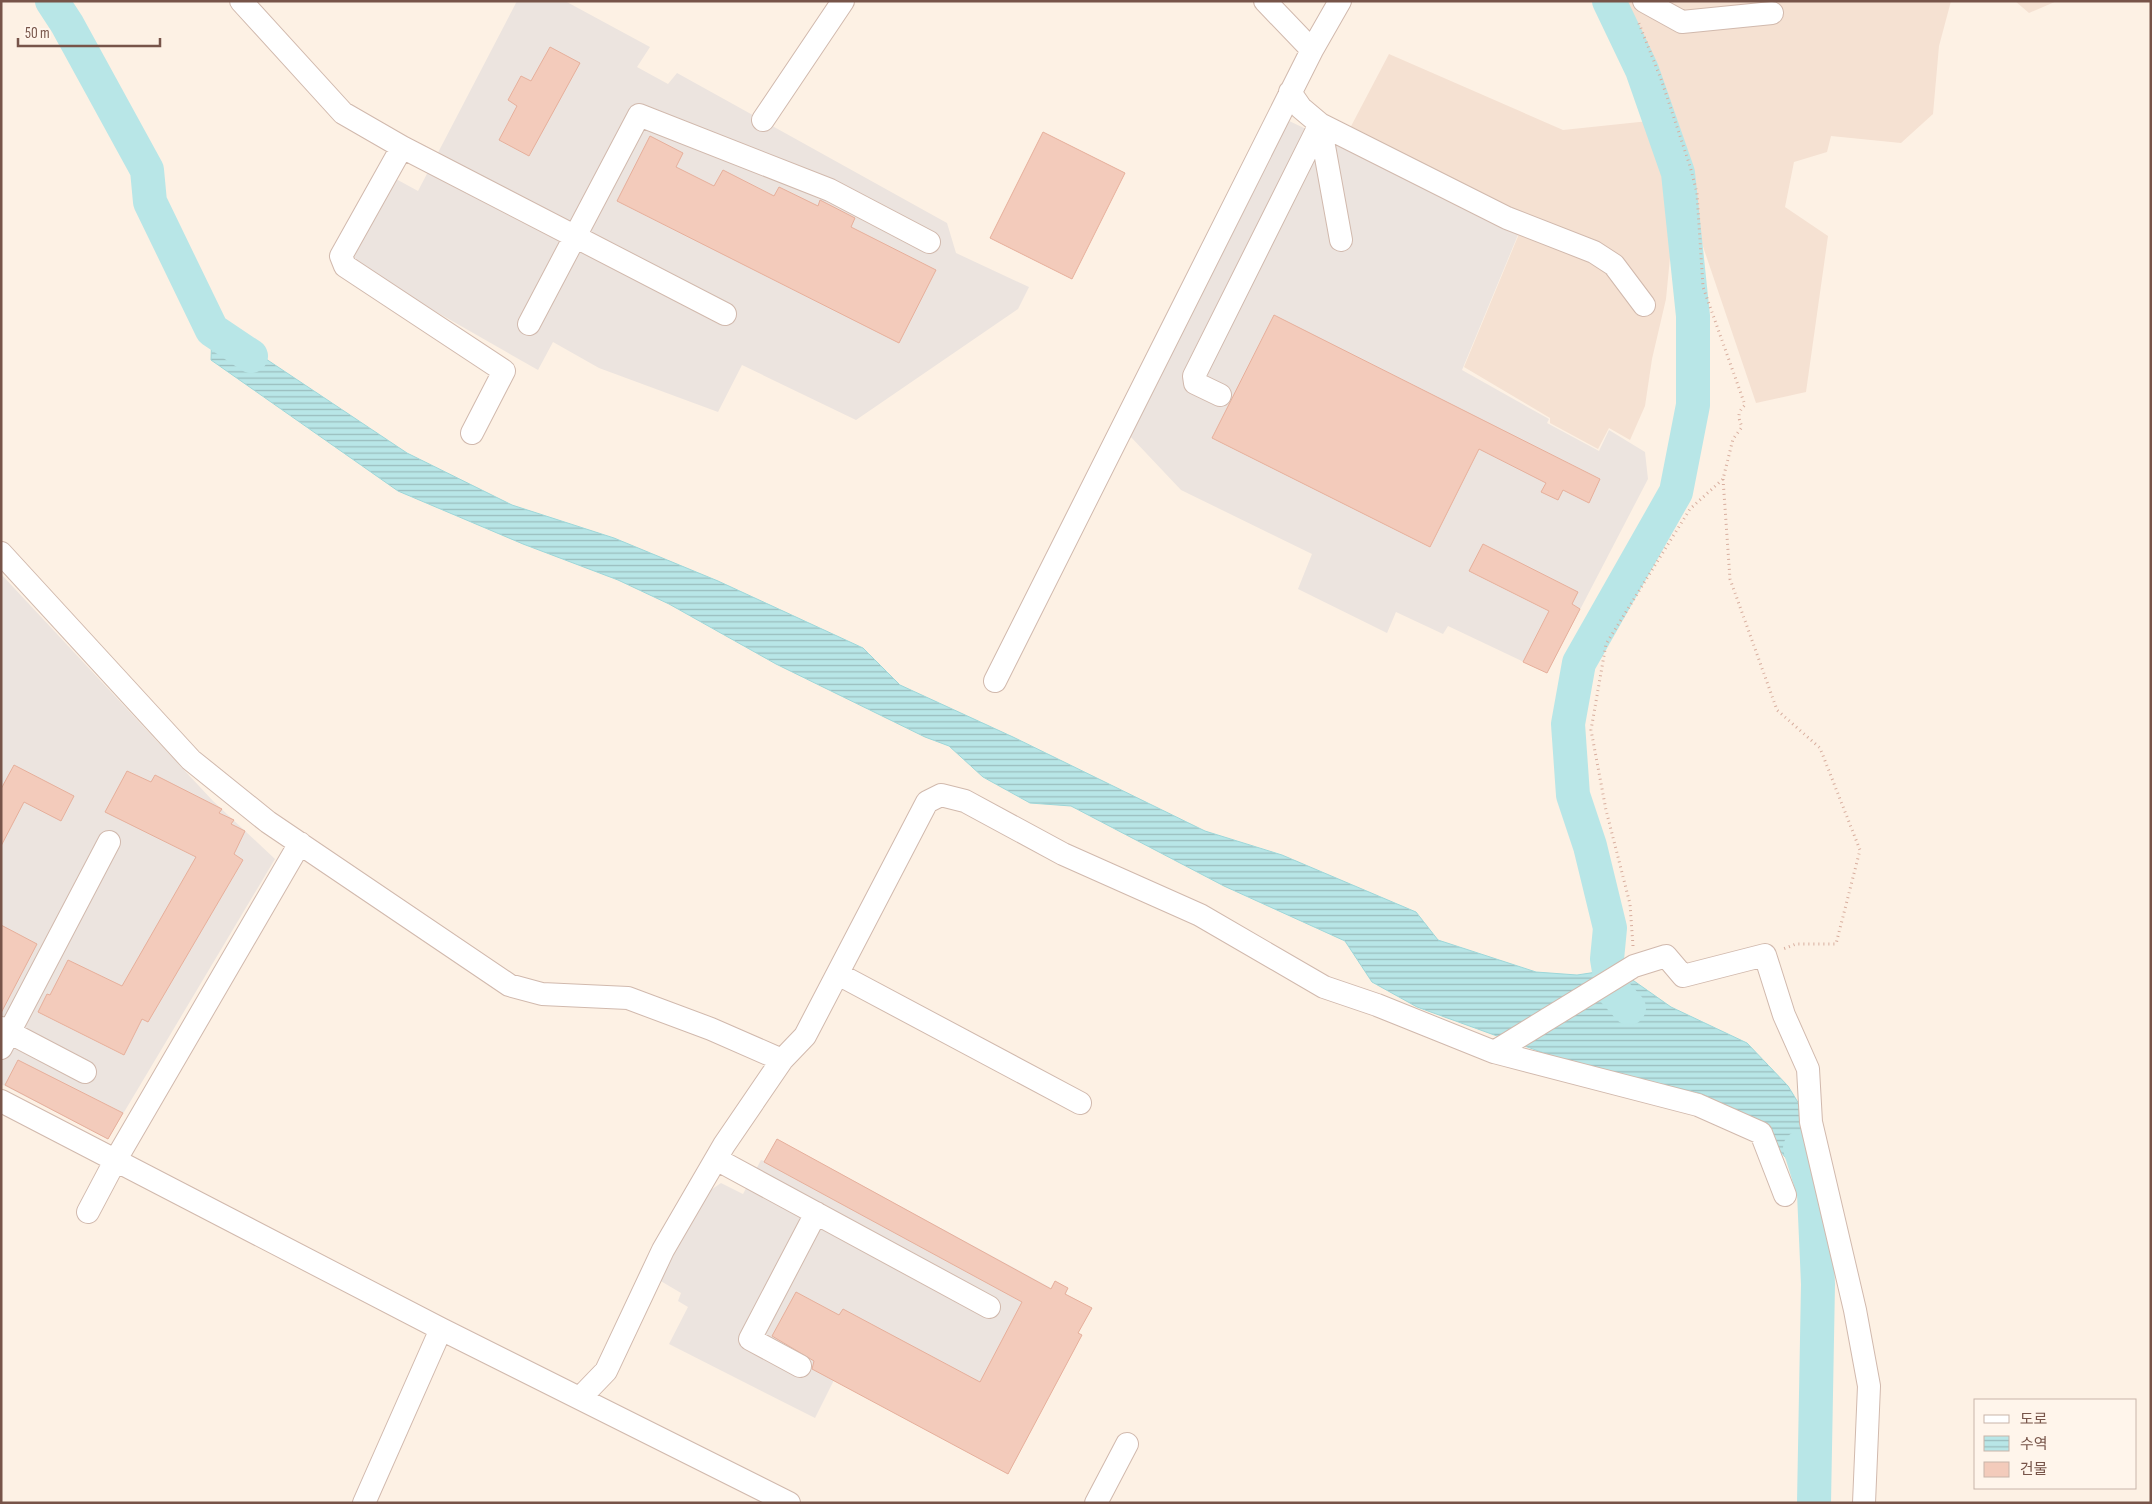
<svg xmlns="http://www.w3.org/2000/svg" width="2152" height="1504" viewBox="0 0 2152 1504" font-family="'Sofia Sans Condensed','Noto Sans KR',sans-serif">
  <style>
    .residential { fill: #f5e1d2 }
    .industrial { fill: #ece4df }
    .water { fill: url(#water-rules); stroke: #9ed7d9 }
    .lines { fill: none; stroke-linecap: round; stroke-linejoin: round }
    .river { stroke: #b8e6e7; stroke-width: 34 }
    .building { fill: #f3cbbb; stroke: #e6af9b }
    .minor-casing { stroke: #d1b9ad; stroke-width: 24 }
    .path { stroke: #d8ae9e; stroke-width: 3; stroke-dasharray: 1 4; stroke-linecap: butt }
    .minor { stroke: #fff; stroke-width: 22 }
  </style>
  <defs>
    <pattern id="water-rules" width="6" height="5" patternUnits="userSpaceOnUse" patternTransform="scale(1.25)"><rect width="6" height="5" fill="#b8e6e7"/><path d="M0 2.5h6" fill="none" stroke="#9abdbd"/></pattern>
  </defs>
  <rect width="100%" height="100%" fill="#fdf1e4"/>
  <path class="residential" d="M 1596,1 L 1951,1 L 1939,46 L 1933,114 L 1901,143 L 1831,136 L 1827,152 L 1794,162 L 1785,207 L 1828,236 L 1806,392 L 1756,403 L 1693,217 L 1686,186 L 1674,216 L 1666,299 L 1652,359 L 1645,406 L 1630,440 L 1609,428 L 1598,449 L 1550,423 L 1550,418 L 1464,367 L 1526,217 L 1348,132 L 1389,54 L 1563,130 L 1668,119 L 1629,14 Z
    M 2015,1 L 2057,1 L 2029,13 Z"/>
  <path class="industrial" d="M 517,1 L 565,1 L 650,47 L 637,67 L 668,84 L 677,73 L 947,223 L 956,253 L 1029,287 L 1018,309 L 856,420 L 742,365 L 718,412 L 599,368 L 553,342 L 538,370 L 354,265 L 352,257 L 396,179 L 418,191 Z
    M 1287,120 L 1520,230 L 1462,370 L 1549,419 L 1547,423 L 1599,451 L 1609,430 L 1645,452 L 1648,479 L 1547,673 L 1448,626 L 1443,634 L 1396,612 L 1387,633 L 1298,589 L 1312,554 L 1181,490 L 1129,435 Z
    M 1,574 L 213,801 L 275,859 L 108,1139 L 1,1084 Z
    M 777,1139 L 1051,1288 L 1055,1281 L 1068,1288 L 1066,1294 L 1092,1308 L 1078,1333 L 1082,1335 L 1008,1474 L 834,1380 L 815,1418 L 669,1344 L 688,1307 L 678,1301 L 681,1293 L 659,1280 L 702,1196 L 721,1183 L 743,1194 L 761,1160 L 764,1161 Z"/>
  <path class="water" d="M 212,330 L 236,339 L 407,453 L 512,505 L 614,538 L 718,581 L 863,648 L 900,685 L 1013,737 L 1205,831 L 1282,855 L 1416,912 L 1438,940 L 1536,972 L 1577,975 L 1617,969 L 1671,1007 L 1747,1043 L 1788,1086 L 1802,1109 L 1814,1193 L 1757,1122 L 1700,1093 L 1577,1065 L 1417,1007 L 1372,982 L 1345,941 L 1224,886 L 1071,806 L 1030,803 L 983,777 L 949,746 L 925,737 L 776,664 L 669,604 L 618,580 L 523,544 L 398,491 L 211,360 Z"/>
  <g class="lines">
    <path class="river" d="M 52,1 L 67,24 L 147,170 L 150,202 L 212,330 L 251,356
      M 1609,1 L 1642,70 L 1678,173 L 1693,316 L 1693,405 L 1676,492 L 1579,663 L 1568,724 L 1573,795 L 1590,846 L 1610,928 L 1607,959 L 1612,989 L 1629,1008
      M 1800,1148 L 1814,1193 L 1818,1284 L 1814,1503"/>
  </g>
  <path class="building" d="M 550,47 L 580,63 L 529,156 L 499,140 L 517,106 L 508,100 L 521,76 L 531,81 Z
    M 1043,132 L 1125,173 L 1072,279 L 990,238 Z
    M 650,136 L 683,153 L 676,167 L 714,186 L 723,170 L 774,196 L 779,187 L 818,206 L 820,200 L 855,218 L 851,227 L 936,270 L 899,343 L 617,201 Z
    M 1274,315 L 1600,479 L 1589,503 L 1563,490 L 1558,500 L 1541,492 L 1546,483 L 1479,449 L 1430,547 L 1212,438 Z
    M 1483,544 L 1578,592 L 1572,604 L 1580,609 L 1547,673 L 1523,662 L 1549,611 L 1469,571 Z
    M 14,765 L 74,796 L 61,821 L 24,802 L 1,846 L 1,789 Z
    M 127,771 L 151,782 L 155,775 L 222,809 L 219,813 L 234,820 L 231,824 L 245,831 L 234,854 L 243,860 L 148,1022 L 142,1019 L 124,1055 L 38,1012 L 47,994 L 50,995 L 68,960 L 122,986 L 196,857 L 105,812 Z
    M 1,925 L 37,944 L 1,1013 Z
    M 18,1060 L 123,1113 L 108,1139 L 5,1085 Z
    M 777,1139 L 1051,1289 L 1055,1281 L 1068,1288 L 1065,1294 L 1092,1308 L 1078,1333 L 1082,1335 L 1008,1474 L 812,1369 L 814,1361 L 772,1336 L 796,1292 L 839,1315 L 843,1309 L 980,1382 L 1022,1302 L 764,1162 Z"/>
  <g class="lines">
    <defs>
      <path id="minor" d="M 241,1 L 343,113 L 402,147 L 341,256 L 345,266 L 504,371 L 472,433
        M 1265,1 L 1312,50
        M 1644,1 L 1682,22 L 1772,13
        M 1290,92 L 1301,108 L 1320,124 L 1507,218 L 1594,252 L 1614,265 L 1644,305
        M 763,120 L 843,1
        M 1320,124 L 1341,240
        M 402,147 L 725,314
        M 529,324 L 639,115 L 830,190 L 929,242
        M 1220,395 L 1195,383 L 1194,376 L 1320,124
        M 1,553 L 191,760 L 268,822 L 509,985 L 542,994 L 628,998 L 711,1029 L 782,1060
        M 995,681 L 1312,50 L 1340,1
        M 838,974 L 1080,1103
        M 1,1028 L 85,1072
        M 1,1048 L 109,842
        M 1,1101 L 441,1329 L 789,1503
        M 716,1159 L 989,1307
        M 1785,1195 L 1761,1133 L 1698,1105 L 1494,1052 L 1634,966 L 1666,956 L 1683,976 L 1765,955 L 1784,1015 L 1808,1069 L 1811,1122 L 1855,1310 L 1869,1386 L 1864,1503
        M 88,1212 L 115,1161 L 300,843
        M 800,1366 L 750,1339 L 816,1213
        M 580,1398 L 606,1371 L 663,1250 L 724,1145 L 782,1060 L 805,1036 L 927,802 L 941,795 L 965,801 L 1063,854 L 1200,915 L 1324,987 L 1377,1005 L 1494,1052
        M 364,1503 L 441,1329
        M 1096,1503 L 1127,1444"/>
    </defs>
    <use href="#minor" class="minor-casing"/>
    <path class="path" d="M 1723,479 L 1730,579 L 1777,710 L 1820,748 L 1860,850 L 1836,944 L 1796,944 L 1783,949
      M 1633,946 L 1630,904 L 1606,810 L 1591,730 L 1606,644 L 1690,509 L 1723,479 L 1733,439 L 1742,427 C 1738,417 1737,413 1745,405 L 1703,287 L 1697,193 L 1690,166 L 1661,79 L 1638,21"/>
    <use href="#minor" class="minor"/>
  </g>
  <rect width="2152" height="1504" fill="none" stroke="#775449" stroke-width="5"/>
  <rect x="1974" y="1399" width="162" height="90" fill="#fff5eb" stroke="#c9b5aa"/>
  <rect x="1984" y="1415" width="25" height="8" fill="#ffffff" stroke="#c9b5aa"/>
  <text x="2020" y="1424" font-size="15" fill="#775449">도로</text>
  <rect x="1984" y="1436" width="25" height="15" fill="url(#water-rules)" stroke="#c9b5aa"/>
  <text x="2020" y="1449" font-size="15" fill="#775449">수역</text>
  <rect x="1984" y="1462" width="25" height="15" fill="#f3cbbb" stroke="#c9b5aa"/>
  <text x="2020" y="1474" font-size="15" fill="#775449">건물</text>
  <path d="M18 38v8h142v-8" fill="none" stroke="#775449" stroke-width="2.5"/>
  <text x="25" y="38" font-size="15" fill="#775449" stroke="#fff5eb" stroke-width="4" paint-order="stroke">50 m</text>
</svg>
